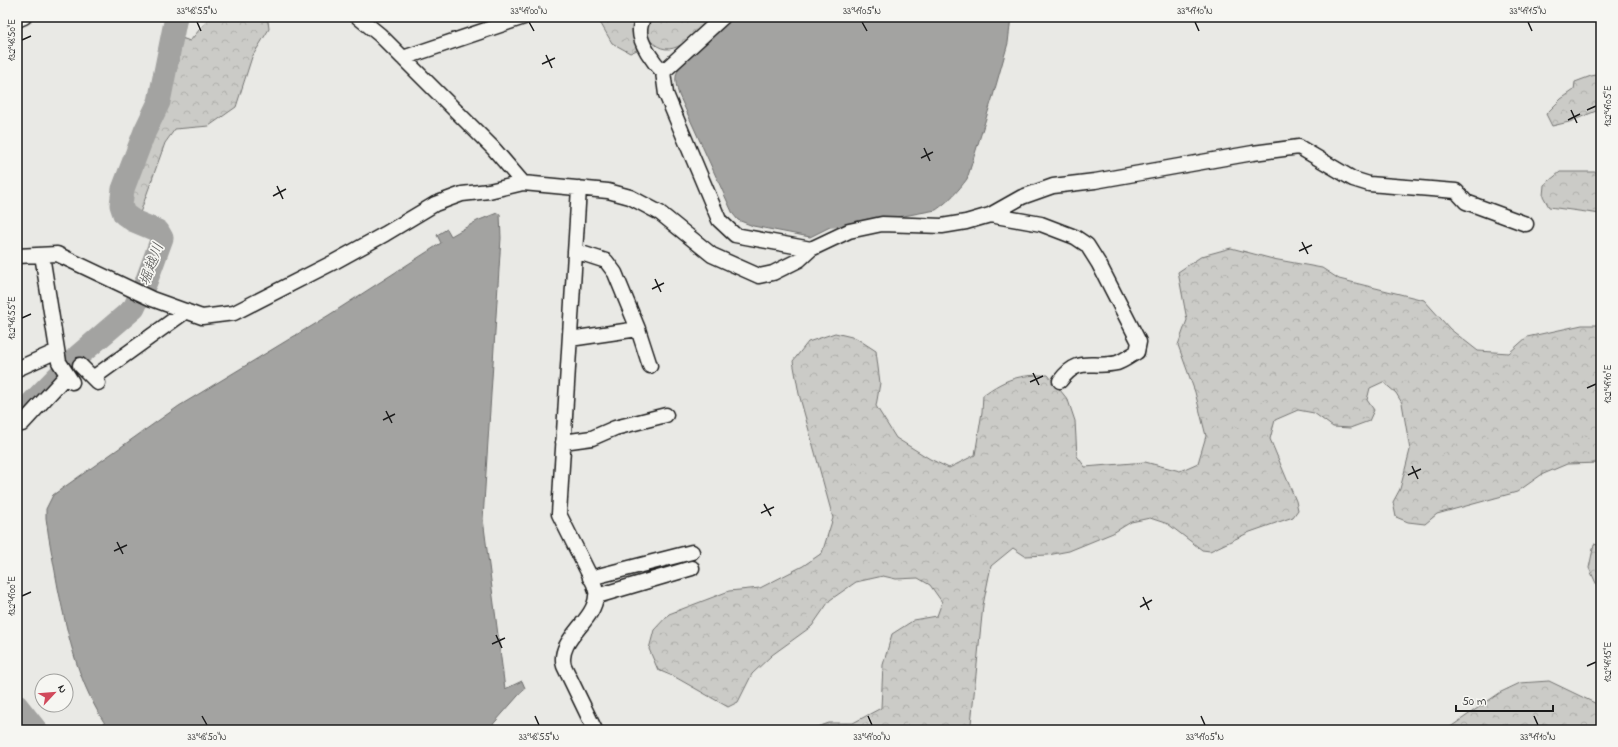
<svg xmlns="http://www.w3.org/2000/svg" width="1618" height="747" viewBox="0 0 1618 747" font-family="'Indie Flower','Klee One',sans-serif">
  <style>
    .forest { fill: url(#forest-crowns); stroke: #747472 }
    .water { fill: #a3a3a1; stroke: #6d6d6c }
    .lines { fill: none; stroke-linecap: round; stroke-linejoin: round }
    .river { stroke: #a3a3a1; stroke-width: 23 }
    .minor-casing { stroke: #1c1c1c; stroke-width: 17 }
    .minor { stroke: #f6f6f2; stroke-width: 14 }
    .ticks { fill: none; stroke: #1c1c1c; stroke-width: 1.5 }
    .labels { text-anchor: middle; stroke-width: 3.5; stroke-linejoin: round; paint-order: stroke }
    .water-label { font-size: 15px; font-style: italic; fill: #525251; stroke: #f6f6f2 }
    .neatline { fill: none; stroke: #1c1c1c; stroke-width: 1.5 }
    .ticks-label { font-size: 10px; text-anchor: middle; fill: #1c1c1c }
  </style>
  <defs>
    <pattern id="forest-crowns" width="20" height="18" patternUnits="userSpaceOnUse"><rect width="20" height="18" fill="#cbcbc7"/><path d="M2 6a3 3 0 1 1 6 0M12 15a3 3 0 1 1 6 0" fill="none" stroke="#aeaeaa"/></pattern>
  </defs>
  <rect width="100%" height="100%" fill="#e9e9e5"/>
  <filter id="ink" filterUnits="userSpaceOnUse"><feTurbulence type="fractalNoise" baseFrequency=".025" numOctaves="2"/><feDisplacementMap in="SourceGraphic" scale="8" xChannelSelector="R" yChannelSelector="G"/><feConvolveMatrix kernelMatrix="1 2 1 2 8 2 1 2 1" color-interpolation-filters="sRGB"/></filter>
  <g filter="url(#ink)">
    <path class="forest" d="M 210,17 L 262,17 L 268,21 L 269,29 L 252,57 L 236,107 L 209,126 L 175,129 L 165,143 L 140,213 L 133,214 L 126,204 L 127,190 L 162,102 L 179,37 L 190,41 Z
      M 597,17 L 637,17 L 639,42 L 637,50 L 630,53 L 612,43 Z
      M 650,17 L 712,17 C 696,31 675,62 653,43 C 644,35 647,27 650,17 Z
      M 1601,74 L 1601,109 L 1569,122 L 1552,126 L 1546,114 L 1561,99 L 1574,90 L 1575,82 L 1591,76 Z
      M 1560,172 L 1601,172 L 1601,214 L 1549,207 L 1543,196 L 1544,185 Z
      M 1231,248 L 1273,259 L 1322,268 L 1339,279 L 1424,300 L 1450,329 L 1478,351 L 1509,353 L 1527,337 L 1582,325 L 1601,325 L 1601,463 L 1567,464 L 1541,475 L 1517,492 L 1437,514 L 1425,524 L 1408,522 L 1396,517 L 1393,502 L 1400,489 L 1410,450 L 1402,403 L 1396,393 L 1383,382 L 1370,388 L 1367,400 L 1374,410 L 1369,421 L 1350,428 L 1333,427 L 1314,413 L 1298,410 L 1275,420 L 1270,439 L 1296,501 L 1298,510 L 1293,517 L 1250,532 L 1210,551 L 1202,550 L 1168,524 L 1150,518 L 1131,522 L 1113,533 L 1069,551 L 1048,555 L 1025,556 L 1013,548 L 991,566 L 983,605 L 971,724 L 975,730 L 809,730 L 829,723 L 853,723 L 881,708 L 883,665 L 892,634 L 914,620 L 937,616 L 942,602 L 930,585 L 918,578 L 896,579 L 883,576 L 856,582 L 830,600 L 812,626 L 772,655 L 752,674 L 738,702 L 728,707 L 675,677 L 658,670 L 649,649 L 654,630 L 669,614 L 729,591 L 760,588 L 803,566 L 822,553 L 833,518 L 799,394 L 793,361 L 808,342 L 835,333 L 856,338 L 876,351 L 880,383 L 876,406 L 896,438 L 930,459 L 949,468 L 975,455 L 982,412 L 983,395 C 1007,378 1018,375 1048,375 L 1068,400 L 1075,421 L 1077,456 L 1085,467 L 1145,462 L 1180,471 L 1198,463 L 1206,436 L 1195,392 L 1178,345 L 1187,320 L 1178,272 L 1202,256 Z
      M 1594,544 L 1601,546 L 1601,594 L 1589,568 Z
      M 1549,681 L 1601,706 L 1601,730 L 1446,730 L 1501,692 L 1520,683 Z"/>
    <path class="water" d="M 732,17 L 1011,17 L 1008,43 L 993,96 L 967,179 C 958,191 949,201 936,210 L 849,226 L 830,227 L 810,237 L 753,226 L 738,220 L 733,214 L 679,95 C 674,79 674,72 686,59 Z
      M 497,213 L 500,214 L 501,238 L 483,519 L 505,689 L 522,681 L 525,688 L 488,730 L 109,730 C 78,683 69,641 58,588 C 54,565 49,542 46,518 L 46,509 L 53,495 L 179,406 L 329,315 L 441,243 L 437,235 L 447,229 L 451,236 L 477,221 Z"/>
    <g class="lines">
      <path class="river" d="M 17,418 L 78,356 L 134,308 L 146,282 L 162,238 L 158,231 L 134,221 L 124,214 L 121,205 L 123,189 L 145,131 L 159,102 L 176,17
        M 17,706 L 36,730"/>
      <defs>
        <path id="minor" d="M 358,17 L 380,35 L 493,148 L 523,183
          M 643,17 C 642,21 640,26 640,30 C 639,43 654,63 663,72
          M 723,17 L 663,72 L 666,94 L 719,220 L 735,235 L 811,249
          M 17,20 L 24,17
          M 403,58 L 524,17
          M 579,188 L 559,514 L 594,584 C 595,588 597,593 596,596 C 595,621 556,640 564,666 L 595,730
          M 990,215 L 1041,224 L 1075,237 L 1087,245 L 1099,264 L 1139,342 L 1137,352 C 1131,355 1124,361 1117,363 C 1091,369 1079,355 1060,381
          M 575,251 L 606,261 L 615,273 L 638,329 L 650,366
          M 42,255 L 59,362 L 72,382
          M 17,256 L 57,254 L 152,299 L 202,317 L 234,313 L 334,262 L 385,234 L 435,204 L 462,194 L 489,191 L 523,183 L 608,191 L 630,197 L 660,213 L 712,255 L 759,276 L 773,273 L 799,260 L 811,249 L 849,231 L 882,224 L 942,226 L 966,222 L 990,215 L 1022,197 L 1053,186 L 1095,181 L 1253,153 L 1299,147 L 1353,179 L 1369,184 L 1456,191 L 1466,202 L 1526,224
          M 570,339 L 638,329
          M 80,365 L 98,383
          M 17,369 L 57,351
          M 93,378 L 186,311
          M 22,424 L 67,375
          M 563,442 L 592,438 L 615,428 L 666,415
          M 590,578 L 692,552
          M 597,596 L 692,568"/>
      </defs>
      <use href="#minor" class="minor-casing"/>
      <use href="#minor" class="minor"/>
    </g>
  </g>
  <path class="ticks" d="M 197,22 L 201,31M 529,22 L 534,31M 862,22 L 867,31M 1195,22 L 1199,31M 1528,22 L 1532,31M 22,40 L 31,36M 546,55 L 552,68M 542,64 L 555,58M 1571,110 L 1577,123M 1587,110 L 1596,106M 1568,120 L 1580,114M 924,148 L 930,161M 921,158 L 933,152M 277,186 L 283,199M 273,196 L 286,189M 1302,242 L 1308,254M 1299,251 L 1312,245M 655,279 L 661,292M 652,289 L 664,283M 22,318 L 31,314M 1033,373 L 1039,385M 1030,382 L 1043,376M 1587,388 L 1596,384M 386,411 L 392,423M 383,420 L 395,414M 1412,466 L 1418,479M 1408,475 L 1421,469M 764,504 L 771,516M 761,513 L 774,507M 117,542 L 123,554M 114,551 L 127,545M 22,596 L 31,592M 1143,597 L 1149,610M 1140,607 L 1152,600M 496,635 L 502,648M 492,644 L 505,638M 1587,666 L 1596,662M 202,716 L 207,725M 535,716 L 539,725M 868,716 L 872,725M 1201,716 L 1205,725M 1534,716 L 1538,725"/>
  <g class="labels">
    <g class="water-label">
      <text transform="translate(151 264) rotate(-70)" y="5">堀越川</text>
    </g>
  </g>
  <rect width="1618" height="747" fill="none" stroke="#f6f6f2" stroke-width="44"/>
  <g transform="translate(54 693) rotate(64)"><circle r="19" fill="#f6f6f2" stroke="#9f9f9c"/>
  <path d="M0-3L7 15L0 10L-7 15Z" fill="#d1495b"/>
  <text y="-6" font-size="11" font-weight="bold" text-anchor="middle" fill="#1c1c1c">N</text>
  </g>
  <path d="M1456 705v6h97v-6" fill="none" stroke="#1c1c1c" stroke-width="2"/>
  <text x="1462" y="705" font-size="12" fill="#1c1c1c" stroke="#f6f6f2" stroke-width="3" paint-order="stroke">50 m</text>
  <rect x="22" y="22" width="1574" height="703" class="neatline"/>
  <g class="ticks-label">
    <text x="197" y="14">33°48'55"N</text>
    <text x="529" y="14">33°49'00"N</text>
    <text x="862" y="14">33°49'05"N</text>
    <text x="1195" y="14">33°49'10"N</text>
    <text x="1528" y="14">33°49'15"N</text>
    <text transform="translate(11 40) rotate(-90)" y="4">132°48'50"E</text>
    <text transform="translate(1607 106) rotate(-90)" y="4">132°49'05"E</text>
    <text transform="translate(11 318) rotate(-90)" y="4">132°48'55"E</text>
    <text transform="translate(1607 384) rotate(-90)" y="4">132°49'10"E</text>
    <text transform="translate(11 596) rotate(-90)" y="4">132°49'00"E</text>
    <text transform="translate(1607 662) rotate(-90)" y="4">132°49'15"E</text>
    <text x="207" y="740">33°48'50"N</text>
    <text x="539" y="740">33°48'55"N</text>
    <text x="872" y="740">33°49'00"N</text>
    <text x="1205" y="740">33°49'05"N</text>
    <text x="1538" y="740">33°49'10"N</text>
  </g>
</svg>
